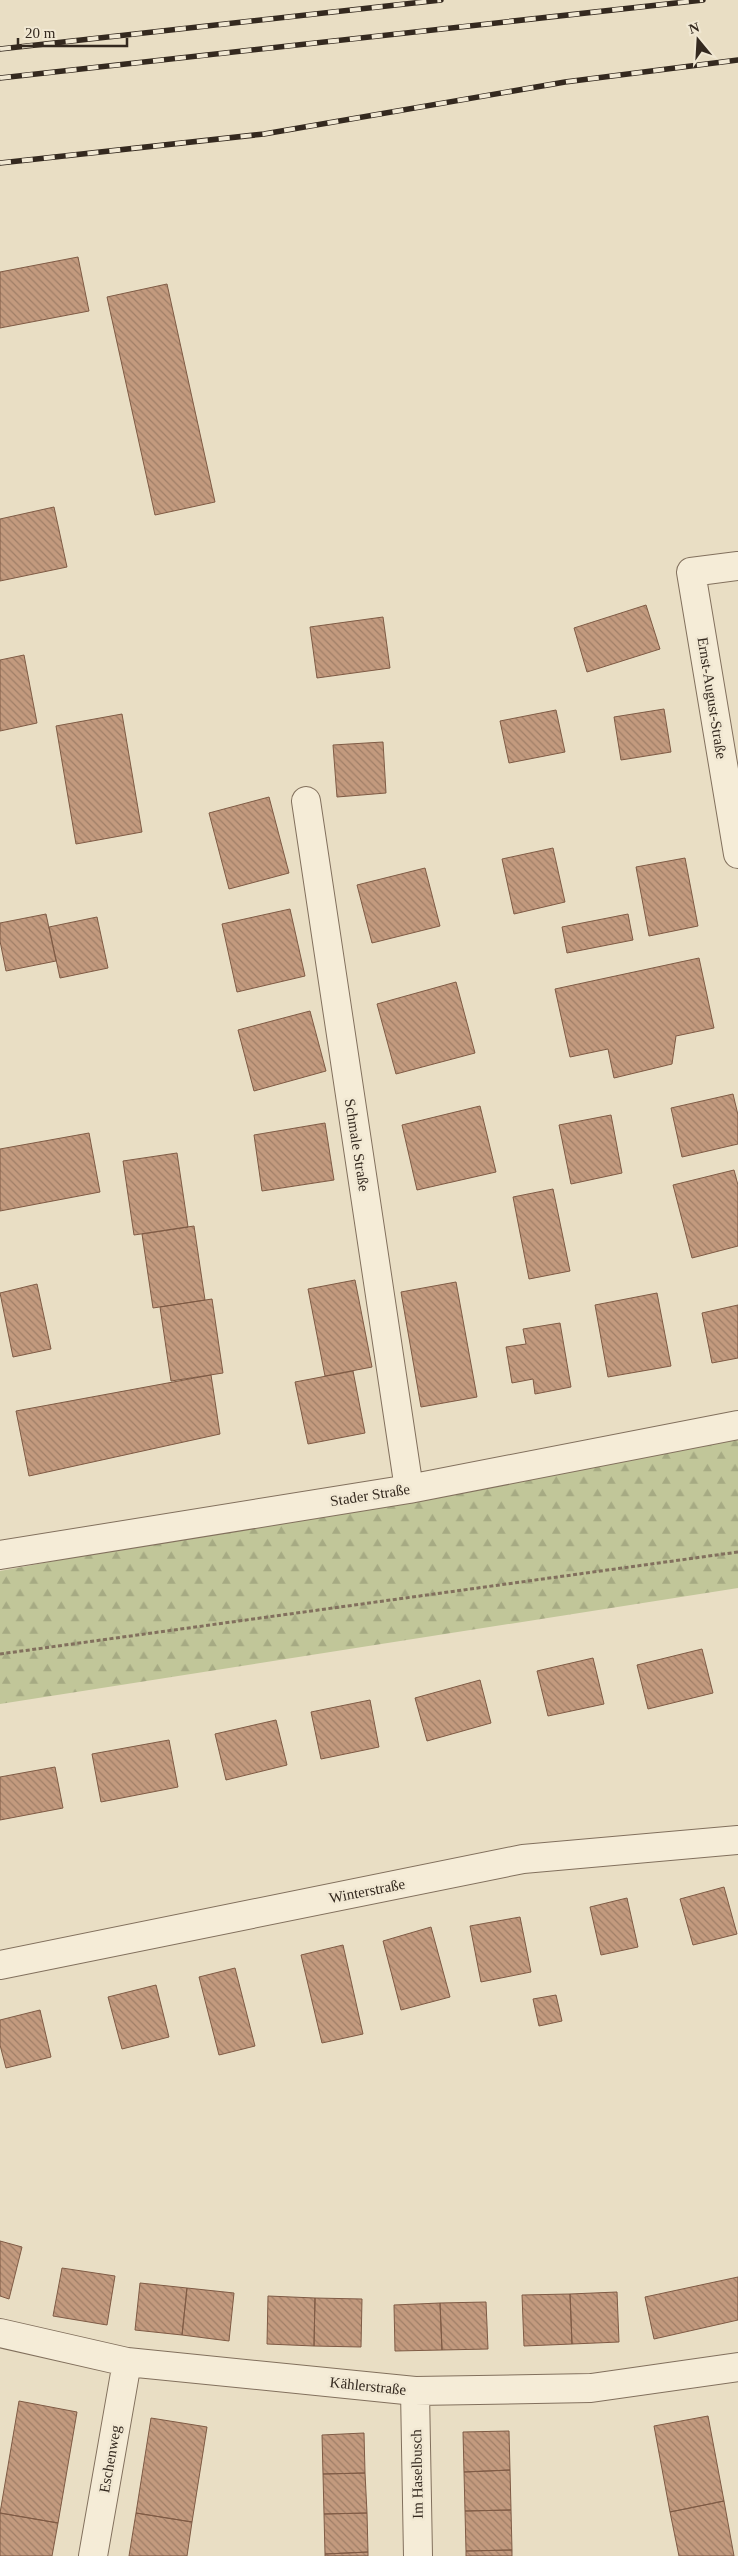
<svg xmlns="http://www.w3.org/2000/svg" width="738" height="2556" viewBox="0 0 738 2556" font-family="'Times New Roman',serif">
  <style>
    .forest { fill: url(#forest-firs) }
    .building { fill: url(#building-back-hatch); stroke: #7f5b45 }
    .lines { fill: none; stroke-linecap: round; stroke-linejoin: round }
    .minor-casing { stroke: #82705d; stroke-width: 30 }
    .path { stroke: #82705d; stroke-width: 3; stroke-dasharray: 4 2.5; stroke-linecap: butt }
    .minor { stroke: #f5ecd7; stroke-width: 28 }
    .rail-casing { stroke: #34291f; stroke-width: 5.5 }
    .rail { stroke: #f1e8d3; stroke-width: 4; stroke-dasharray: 11; stroke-linecap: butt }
    .labels { text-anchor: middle; stroke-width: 5; stroke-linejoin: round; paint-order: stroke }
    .street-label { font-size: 15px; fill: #34291f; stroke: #f1e8d3 }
  </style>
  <defs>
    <pattern id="forest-firs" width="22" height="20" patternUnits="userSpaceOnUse" patternTransform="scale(1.25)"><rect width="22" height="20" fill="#c1c699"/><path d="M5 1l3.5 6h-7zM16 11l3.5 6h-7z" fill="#a6aa83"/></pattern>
    <pattern id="building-back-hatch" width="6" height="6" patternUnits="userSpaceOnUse" patternTransform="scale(1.25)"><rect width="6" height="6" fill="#c39a7e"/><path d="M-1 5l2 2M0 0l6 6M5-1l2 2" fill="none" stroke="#9f7e67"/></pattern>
  </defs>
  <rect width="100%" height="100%" fill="#e9dec4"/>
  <path class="forest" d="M 738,1435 L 738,1588 L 0,1704 L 0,1571 Z"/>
  <path class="building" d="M 78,257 L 89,311 L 0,328 L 0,272 Z
    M 167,284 L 215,502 L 155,515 L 107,297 Z
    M 54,507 L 67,567 L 0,581 L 0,519 Z
    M 646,605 L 660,649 L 587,672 L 574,628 Z
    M 383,617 L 390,668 L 317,678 L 310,627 Z
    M 24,655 L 37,723 L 0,731 L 0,660 Z
    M 664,709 L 671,752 L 621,760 L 614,717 Z
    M 556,710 L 565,752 L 509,763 L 500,721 Z
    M 122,714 L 142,832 L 76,844 L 56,726 Z
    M 383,742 L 386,793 L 337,797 L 333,745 Z
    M 269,797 L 289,873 L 229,889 L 209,813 Z
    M 553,848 L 565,902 L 514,914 L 502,859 Z
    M 685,858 L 698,926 L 649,936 L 636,867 Z
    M 425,868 L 440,926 L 372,943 L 357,885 Z
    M 290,909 L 305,976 L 237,992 L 222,924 Z
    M 46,914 L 56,961 L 6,971 L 0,941 L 0,923 Z
    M 628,914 L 633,940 L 567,953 L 562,927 Z
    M 97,917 L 108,968 L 60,978 L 49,927 Z
    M 699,958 L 714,1028 L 676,1036 L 672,1064 L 614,1078 L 608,1049 L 570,1057 L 555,989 Z
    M 456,982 L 475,1053 L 396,1074 L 377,1004 Z
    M 310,1011 L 326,1071 L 254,1091 L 238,1030 Z
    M 733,1094 L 738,1115 L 738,1144 L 682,1157 L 671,1108 Z
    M 480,1106 L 496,1172 L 417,1190 L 402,1125 Z
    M 611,1115 L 622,1173 L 571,1184 L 559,1125 Z
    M 325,1123 L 334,1180 L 262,1191 L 254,1135 Z
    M 89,1133 L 100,1192 L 0,1211 L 0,1149 Z
    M 177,1153 L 188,1227 L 134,1235 L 123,1161 Z
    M 734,1170 L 738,1185 L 738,1246 L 692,1258 L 673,1185 Z
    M 553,1189 L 570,1271 L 529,1279 L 513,1197 Z
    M 194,1226 L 205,1300 L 153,1308 L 142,1234 Z
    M 355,1280 L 372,1367 L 325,1376 L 308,1289 Z
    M 456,1282 L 477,1397 L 421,1407 L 401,1292 Z
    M 37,1284 L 51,1349 L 13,1357 L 0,1293 Z
    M 657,1293 L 671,1366 L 608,1377 L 595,1305 Z
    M 212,1299 L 223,1373 L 171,1381 L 160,1307 Z
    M 738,1305 L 738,1358 L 712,1363 L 702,1313 Z
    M 560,1323 L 571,1387 L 535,1394 L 533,1379 L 512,1383 L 506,1347 L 526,1344 L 523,1329 Z
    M 353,1371 L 365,1433 L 308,1444 L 295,1382 Z
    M 211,1375 L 220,1434 L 29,1476 L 16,1411 Z
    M 702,1649 L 713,1693 L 648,1709 L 637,1665 Z
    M 593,1658 L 604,1704 L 548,1716 L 537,1671 Z
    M 480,1680 L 491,1723 L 427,1741 L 415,1698 Z
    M 370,1700 L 379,1747 L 321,1759 L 311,1712 Z
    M 276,1720 L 287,1765 L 226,1780 L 215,1734 Z
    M 169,1740 L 178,1787 L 101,1802 L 92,1754 Z
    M 55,1767 L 63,1808 L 0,1820 L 0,1777 Z
    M 724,1887 L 737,1934 L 693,1945 L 680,1899 Z
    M 627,1898 L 638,1947 L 601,1955 L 590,1907 Z
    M 520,1917 L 531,1972 L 481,1982 L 470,1926 Z
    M 431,1927 L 450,1997 L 401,2010 L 383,1941 Z
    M 343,1945 L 363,2034 L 322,2043 L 301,1955 Z
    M 235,1968 L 255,2046 L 219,2055 L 199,1977 Z
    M 156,1985 L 169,2037 L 122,2049 L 108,1997 Z
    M 556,1995 L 562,2021 L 539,2026 L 533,1999 Z
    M 40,2010 L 51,2057 L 6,2068 L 0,2045 L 0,2020 Z
    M 0,2241 L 22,2247 L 9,2299 L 0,2296 Z
    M 62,2268 L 115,2276 L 107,2325 L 53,2316 Z
    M 738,2277 L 738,2320 L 654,2339 L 645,2297 Z
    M 140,2283 L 187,2288 L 182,2335 L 135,2330 Z
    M 187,2288 L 234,2293 L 229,2341 L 182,2335 Z
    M 617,2292 L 619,2342 L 572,2344 L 570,2294 Z
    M 570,2294 L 572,2344 L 524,2346 L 522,2295 Z
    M 268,2296 L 315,2298 L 314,2346 L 267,2344 Z
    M 315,2298 L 362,2299 L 361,2347 L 314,2346 Z
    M 486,2302 L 488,2349 L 442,2350 L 440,2303 Z
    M 440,2303 L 442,2350 L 395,2351 L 394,2305 Z
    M 19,2401 L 77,2412 L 58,2523 L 0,2513 Z
    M 708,2416 L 724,2501 L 670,2512 L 654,2426 Z
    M 151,2418 L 207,2427 L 192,2522 L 136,2513 Z
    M 509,2431 L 510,2470 L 464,2472 L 463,2432 Z
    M 364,2433 L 365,2473 L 323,2474 L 322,2435 Z
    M 510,2470 L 511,2510 L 465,2511 L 464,2472 Z
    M 365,2473 L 367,2513 L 324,2514 L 323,2474 Z
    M 724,2501 L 734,2556 L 679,2556 L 670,2512 Z
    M 511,2510 L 512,2550 L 466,2551 L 465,2511 Z
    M 0,2513 L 58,2523 L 52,2556 L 0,2556 Z
    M 136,2513 L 192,2522 L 187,2556 L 129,2556 Z
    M 367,2513 L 368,2552 L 325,2554 L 324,2514 Z
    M 512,2550 L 512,2556 L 466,2556 L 466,2551 Z
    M 368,2552 L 368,2556 L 325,2556 L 325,2554 Z"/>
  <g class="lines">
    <defs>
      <path id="minor" d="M 738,566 L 691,572 L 738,854
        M 306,801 L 409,1489
        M 0,1555 L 409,1489 L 738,1425
        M 0,1965 L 523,1859 L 738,1840
        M 0,2333 L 127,2362 L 415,2391 L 591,2388 L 738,2367
        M 415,2391 L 418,2556
        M 93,2556 L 127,2362"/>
    </defs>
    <use href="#minor" class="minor-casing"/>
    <path class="path" d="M 0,1654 L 738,1552"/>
    <use href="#minor" class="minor"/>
    <defs>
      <path id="rail" d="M 0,49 L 441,0
        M 0,78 L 703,0
        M 0,163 L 264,134 L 565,82 L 738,60"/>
    </defs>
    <use href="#rail" class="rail-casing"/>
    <use href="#rail" class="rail"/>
  </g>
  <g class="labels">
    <g class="street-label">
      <text transform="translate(712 698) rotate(81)" y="5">Ernst-August-Straße</text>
      <text transform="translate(357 1145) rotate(81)" y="5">Schmale Straße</text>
      <text transform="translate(370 1495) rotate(-9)" y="5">Stader Straße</text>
      <text transform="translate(367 1891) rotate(-11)" y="5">Winterstraße</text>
      <text transform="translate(368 2386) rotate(6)" y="5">Kählerstraße</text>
      <text transform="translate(110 2459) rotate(-80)" y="5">Eschenweg</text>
      <text transform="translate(417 2474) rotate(-91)" y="5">Im Haselbusch</text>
    </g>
  </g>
  <g transform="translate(698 40) rotate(342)" stroke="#f1e8d3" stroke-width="4" paint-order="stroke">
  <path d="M0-4L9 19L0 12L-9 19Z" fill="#34291f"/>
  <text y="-8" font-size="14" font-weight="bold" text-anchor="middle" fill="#34291f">N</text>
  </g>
  <path d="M18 38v8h109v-8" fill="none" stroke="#34291f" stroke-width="2.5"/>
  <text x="25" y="38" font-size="15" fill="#34291f" stroke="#f1e8d3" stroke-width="4" paint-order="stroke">20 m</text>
</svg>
